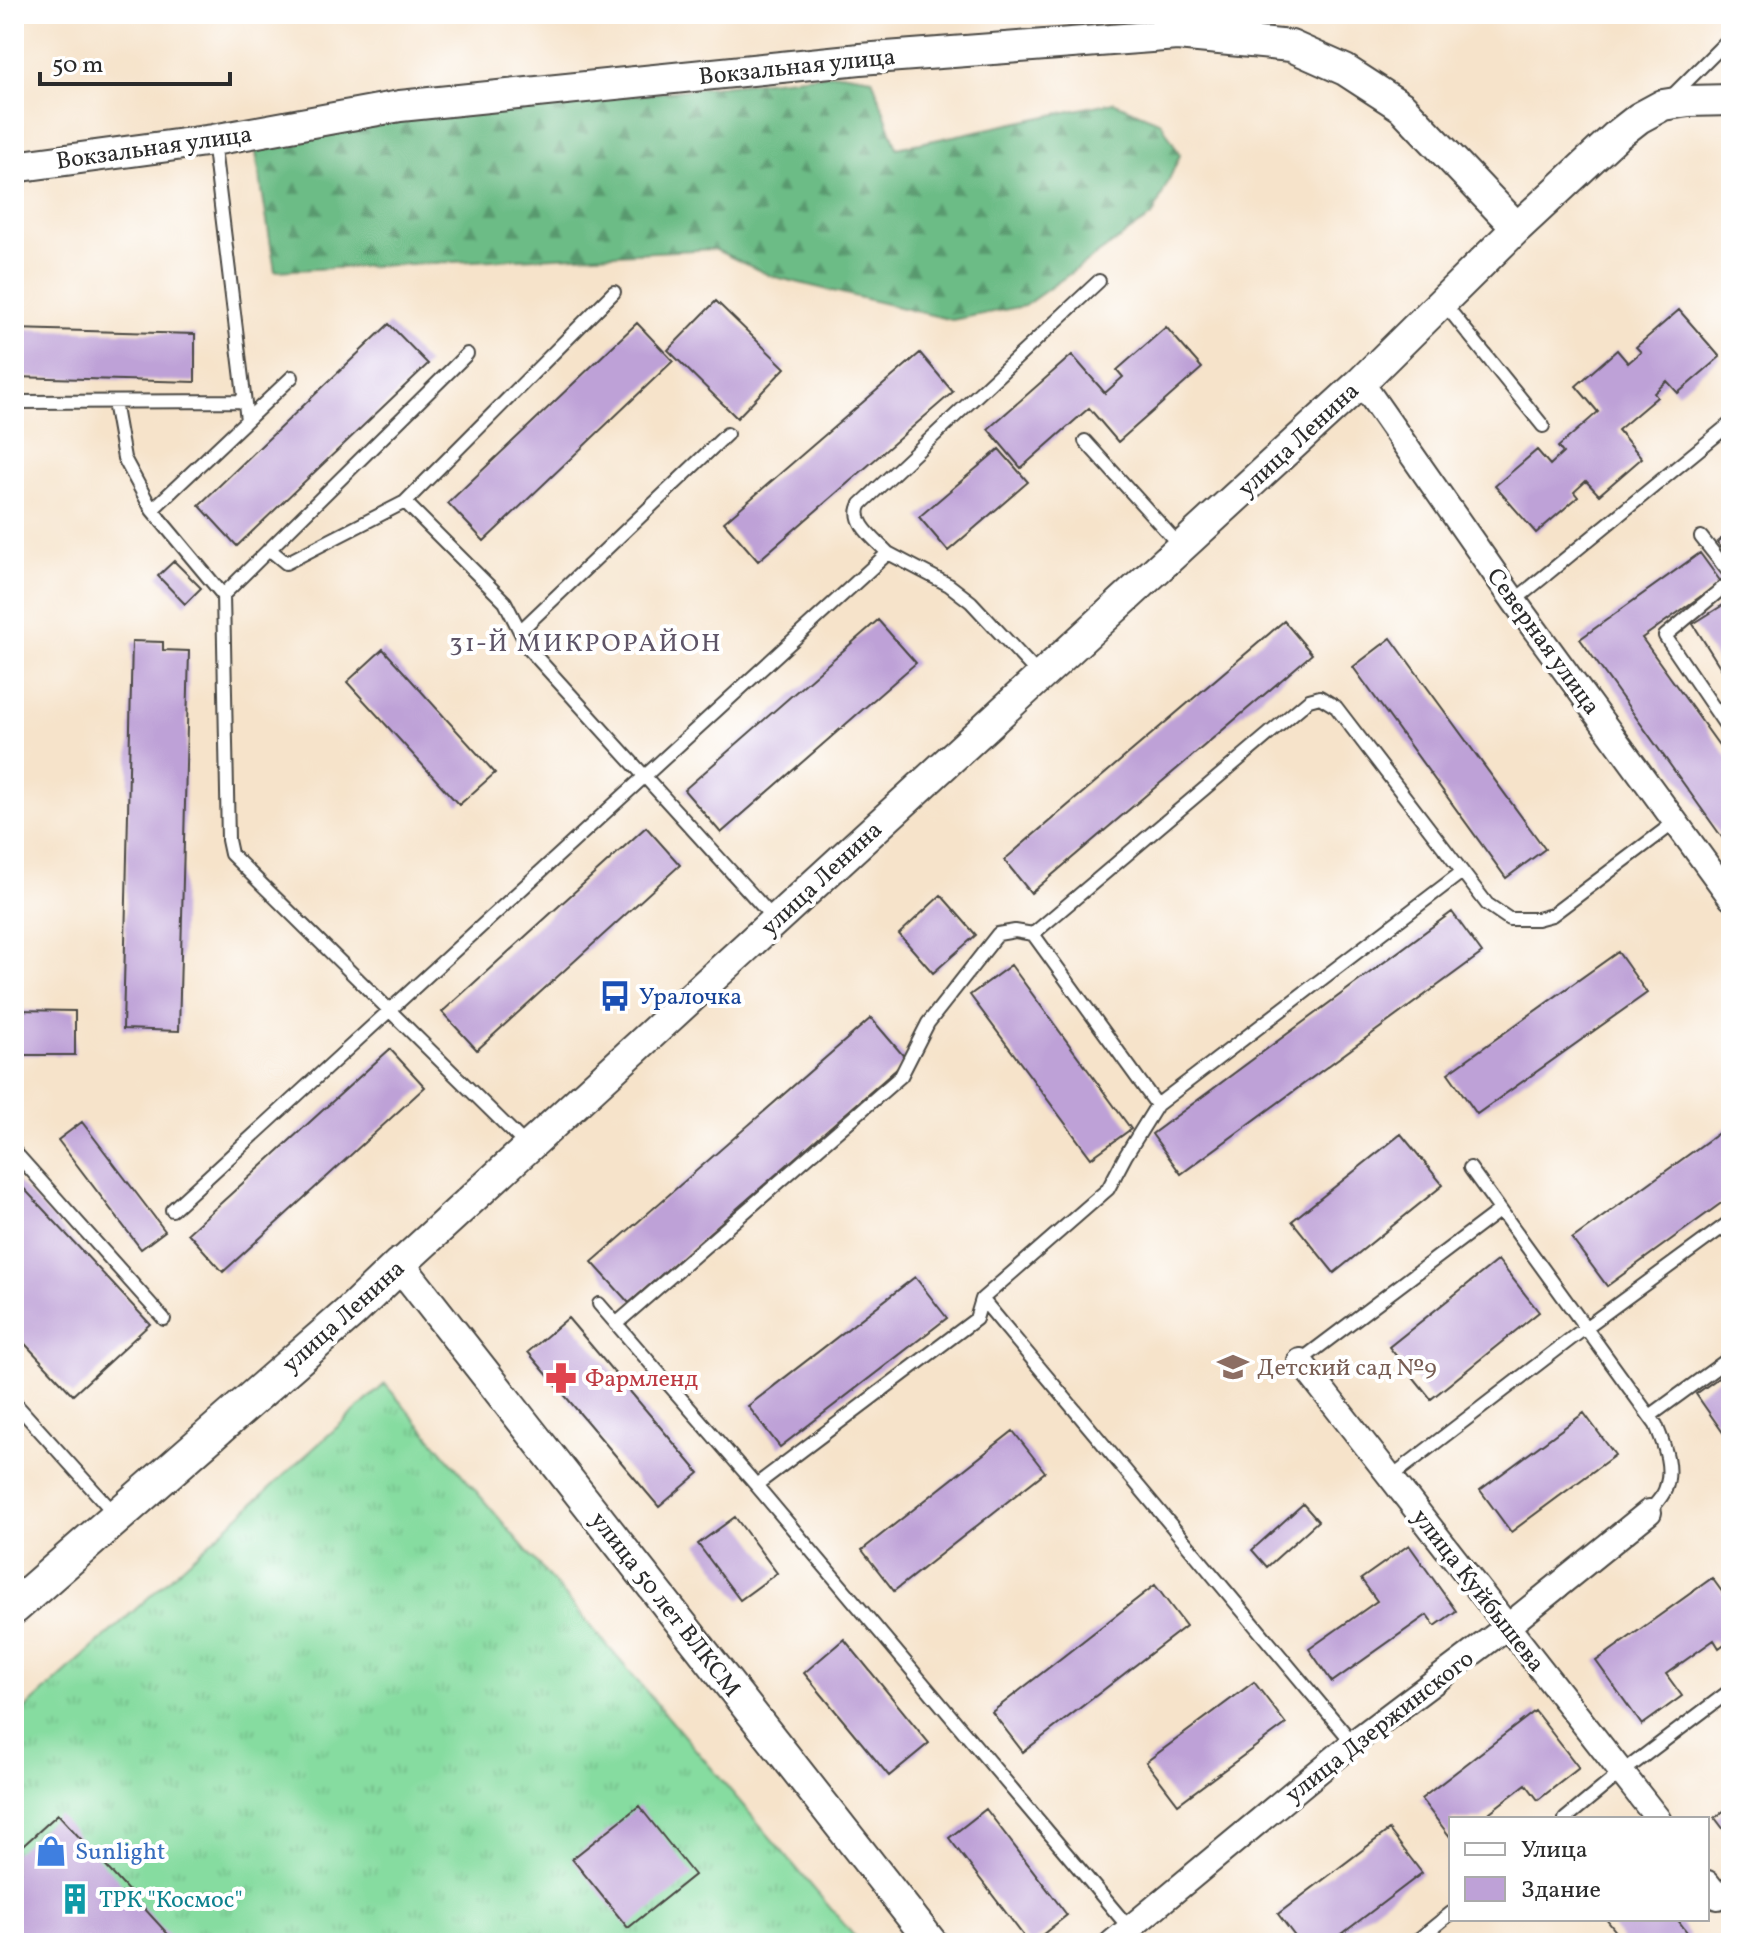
<svg xmlns="http://www.w3.org/2000/svg" width="1745" height="1957" viewBox="0 0 1745 1957" font-family="Vollkorn,serif">
  <style>
    .grass { fill: url(#grass-tufts); stroke: #588466; stroke-width: 2 }
    .forest { fill: url(#forest-firs); stroke: #4c7458; stroke-width: 2 }
    .building { fill: #bea1d7 }
    .lines { fill: none; stroke-linecap: round; stroke-linejoin: round }
    .service-casing { stroke: #494743; stroke-width: 16 }
    .minor-casing { stroke: #494743; stroke-width: 28 }
    .tertiary-casing { stroke: #494743; stroke-width: 34 }
    .secondary-casing { stroke: #494743; stroke-width: 38 }
    .service { stroke: #fff; stroke-width: 12 }
    .minor { stroke: #fff; stroke-width: 24 }
    .tertiary { stroke: #fff; stroke-width: 30 }
    .secondary { stroke: #fff; stroke-width: 34 }
    .labels { text-anchor: middle; stroke-width: 8; stroke-linejoin: round; paint-order: stroke }
    .street-label { font-size: 24px; fill: #2b2b2b; stroke: #fff }
    .transit-label { font-size: 24px; fill: #164399; stroke: #fff; text-anchor: start }
    .education-label { font-size: 24px; fill: #785e54; stroke: #fff; text-anchor: start }
    .health-label { font-size: 24px; fill: #be3a42; stroke: #fff; text-anchor: start }
    .shop-label { font-size: 24px; fill: #366cbe; stroke: #fff; text-anchor: start }
    .culture-label { font-size: 24px; fill: #0d838f; stroke: #fff; text-anchor: start }
    .neighbourhood-label { font-size: 26px; letter-spacing: 2px; fill: #5e5467; stroke: #fff }
  </style>
  <defs>
    <pattern id="grass-tufts" width="24" height="20" patternUnits="userSpaceOnUse" patternTransform="scale(2)"><rect width="24" height="20" fill="#86dca0"/><path d="M3 7l-1-3M5 7V3M7 7l1-3M15 17l-1-3M17 17v-4M19 17l1-3" fill="none" stroke="#74bd8a"/></pattern>
    <pattern id="forest-firs" width="22" height="20" patternUnits="userSpaceOnUse" patternTransform="scale(2)"><rect width="22" height="20" fill="#6cbc86"/><path d="M5 1l3.5 6h-7zM16 11l3.5 6h-7z" fill="#59996e"/></pattern>
  </defs>
  <rect width="100%" height="100%" fill="#fff"/>
  <filter id="ink" filterUnits="userSpaceOnUse"><feTurbulence type="fractalNoise" baseFrequency=".0125" numOctaves="2"/><feDisplacementMap in="SourceGraphic" scale="16" xChannelSelector="R" yChannelSelector="G"/><feConvolveMatrix kernelMatrix="1 2 1 2 8 2 1 2 1" color-interpolation-filters="sRGB"/></filter>
  <filter id="wash" filterUnits="userSpaceOnUse"><feTurbulence type="fractalNoise" baseFrequency=".006" numOctaves="4" result="noise"/><feDisplacementMap in="SourceGraphic" scale="32" xChannelSelector="R" yChannelSelector="G"/><feGaussianBlur stdDeviation="1.8" result="paint"/><feColorMatrix in="noise" values="0 0 0 0 0 0 0 0 0 0 0 0 0 0 0 0 0 1.4 0 .05"/><feComposite in="paint" operator="in"/></filter>
  <g filter="url(#wash)">
    <rect width="100%" height="100%" fill="#f6e3ca"/>
    <path class="grass" d="M 385,1384 L 860,1943 L 14,1943 L 14,1719 Z"/>
    <path class="forest" d="M 840,73 L 872,78 L 897,148 L 1113,102 L 1161,122 L 1180,155 L 1153,215 L 1024,306 L 952,320 L 771,276 L 714,249 L 275,271 L 254,140 L 297,132 Z"/>
    <g id="blocks">
      <path class="building" d="M 716,301 L 785,368 L 737,418 L 668,350 Z
        M 1679,310 L 1720,357 L 1678,393 L 1667,381 L 1654,393 L 1657,397 L 1618,430 L 1642,458 L 1599,495 L 1586,481 L 1574,492 L 1578,497 L 1536,533 L 1495,486 L 1537,450 L 1550,465 L 1563,453 L 1558,447 L 1598,412 L 1576,386 L 1617,350 L 1628,363 L 1641,352 L 1636,347 Z
        M 637,323 L 673,361 L 484,541 L 448,503 Z
        M 389,324 L 428,364 L 237,546 L 199,505 Z
        M 1166,327 L 1202,368 L 1118,442 L 1089,408 L 1021,468 L 988,429 L 1072,355 L 1105,393 L 1123,377 L 1117,370 Z
        M 14,329 L 195,334 L 195,382 L 14,377 Z
        M 920,353 L 953,392 L 758,561 L 724,522 Z
        M 999,449 L 1028,482 L 948,551 L 919,517 Z
        M 1731,531 L 1731,561 L 1717,542 Z
        M 1700,553 L 1721,582 L 1642,638 L 1731,762 L 1731,850 L 1580,639 Z
        M 174,561 L 201,588 L 185,604 L 158,576 Z
        M 1731,600 L 1731,684 L 1693,624 Z
        M 878,620 L 916,663 L 721,833 L 684,790 Z
        M 1284,621 L 1312,654 L 1031,893 L 1004,860 Z
        M 1391,638 L 1545,849 L 1506,878 L 1353,667 Z
        M 132,641 L 163,642 L 163,650 L 189,651 L 179,1031 L 123,1029 Z
        M 383,649 L 495,773 L 459,805 L 347,682 Z
        M 646,827 L 680,865 L 477,1050 L 442,1012 Z
        M 941,895 L 976,935 L 933,973 L 899,934 Z
        M 1452,912 L 1482,953 L 1181,1174 L 1152,1134 Z
        M 1618,952 L 1647,993 L 1477,1114 L 1448,1073 Z
        M 1011,965 L 1131,1129 L 1091,1158 L 970,995 Z
        M 14,1010 L 75,1011 L 75,1055 L 14,1055 Z
        M 871,1018 L 907,1060 L 629,1303 L 592,1262 Z
        M 390,1049 L 425,1087 L 223,1272 L 188,1233 Z
        M 82,1122 L 165,1231 L 141,1249 L 58,1140 Z
        M 1731,1124 L 1731,1196 L 1607,1286 L 1572,1239 Z
        M 1401,1134 L 1443,1185 L 1334,1273 L 1292,1221 Z
        M 16,1180 L 150,1324 L 73,1395 L 14,1332 L 14,1182 Z
        M 1498,1260 L 1539,1312 L 1431,1399 L 1389,1347 Z
        M 915,1277 L 947,1318 L 780,1447 L 748,1406 Z
        M 568,1318 L 699,1473 L 659,1507 L 528,1352 Z
        M 1731,1369 L 1731,1434 L 1726,1437 L 1696,1394 Z
        M 1584,1413 L 1615,1455 L 1511,1532 L 1480,1490 Z
        M 1013,1431 L 1045,1472 L 894,1591 L 862,1550 Z
        M 1303,1504 L 1318,1521 L 1267,1567 L 1252,1550 Z
        M 735,1517 L 777,1573 L 740,1600 L 698,1544 Z
        M 1409,1545 L 1456,1611 L 1435,1626 L 1427,1615 L 1332,1682 L 1309,1649 L 1377,1601 L 1361,1579 Z
        M 1712,1578 L 1731,1604 L 1731,1639 L 1719,1648 L 1714,1640 L 1666,1674 L 1682,1696 L 1642,1725 L 1596,1661 Z
        M 1155,1585 L 1186,1626 L 1023,1752 L 992,1712 Z
        M 844,1639 L 929,1743 L 889,1776 L 804,1673 Z
        M 1254,1682 L 1286,1724 L 1178,1804 L 1146,1762 Z
        M 1535,1711 L 1579,1768 L 1538,1800 L 1526,1784 L 1481,1819 L 1451,1819 L 1451,1838 L 1421,1799 Z
        M 1731,1805 L 1731,1839 L 1715,1818 Z
        M 639,1806 L 694,1875 L 628,1928 L 572,1859 Z
        M 986,1809 L 1067,1915 L 1032,1943 L 1029,1943 L 949,1838 Z
        M 58,1814 L 176,1943 L 14,1943 L 14,1854 Z
        M 1389,1830 L 1422,1873 L 1330,1943 L 1300,1943 L 1278,1914 Z
        M 1606,1919 L 1677,1919 L 1690,1936 L 1681,1943 L 1625,1943 Z"/>
    </g>
  </g>
  <g filter="url(#ink)">
    <use href="#blocks" fill-opacity="0" stroke="#494743" stroke-width="2"/>
    <g class="lines">
      <defs>
        <path id="service" d="M 1671,97 L 1731,37
          M 213,140 L 247,420 L 152,510 L 223,595 L 228,840 L 231,854 L 528,1147
          M 1442,301 L 1543,426
          M 14,402 L 244,401
          M 114,402 L 124,458 L 152,510
          M 247,420 L 292,377
          M 1085,441 L 1181,547
          M 405,502 L 505,602 L 529,649 L 775,920
          M 1701,537 L 1731,575
          M 269,549 L 286,563 L 405,502 L 614,292
          M 888,553 L 949,585 L 971,602 L 1039,675
          M 1731,581 L 1665,636 L 1731,733
          M 223,595 L 467,354
          M 1514,601 L 1731,423
          M 520,631 L 727,434
          M 1157,1105 L 1462,872
          M 14,1151 L 164,1319
          M 1470,1168 L 1656,1425 C 1664,1445 1674,1468 1665,1490 C 1662,1498 1654,1505 1649,1512
          M 172,1210 L 888,553 C 876,540 850,522 861,504 L 1099,281
          M 982,1299 L 1353,1743
          M 599,1304 L 756,1485 L 1130,1929
          M 616,1324 L 901,1076 L 928,1023 L 998,934 L 1015,931 L 1033,934
          M 1300,1361 L 1500,1210
          M 14,1402 L 115,1514
          M 1650,1416 L 1731,1357
          M 1391,1477 L 1585,1328 L 1731,1221
          M 756,1485 L 976,1319 L 982,1299 L 1108,1189 L 1126,1155 L 1157,1105 L 1033,934 L 1309,700 L 1320,697 L 1336,707 L 1487,904 L 1509,919 L 1537,919 L 1552,915 L 1675,822
          M 1565,1819 L 1612,1780 L 1731,1690
          M 1414,1943 L 1451,1913"/>
        <path id="minor" d="M 1361,382 L 1514,601 L 1731,898
          M 1300,1361 L 1658,1819
          M 1707,1883 L 1718,1897 L 1731,1889
          M 1112,1943 L 1353,1743 L 1508,1626 L 1649,1512"/>
        <path id="tertiary" d="M 14,167 L 213,140 L 400,106 L 860,59 L 1177,35 L 1291,46 L 1345,70 L 1402,107 L 1517,228
          M 932,1943 L 400,1265 L 1361,382 L 1517,228 L 1616,136 L 1639,118 L 1663,105 L 1688,101 L 1731,100"/>
        <path id="secondary" d="M 14,1607 L 352,1311 L 400,1265"/>
      </defs>
      <use href="#service" class="service-casing"/>
      <use href="#minor" class="minor-casing"/>
      <use href="#tertiary" class="tertiary-casing"/>
      <use href="#secondary" class="secondary-casing"/>
      <use href="#service" class="service"/>
      <use href="#minor" class="minor"/>
      <use href="#tertiary" class="tertiary"/>
      <use href="#secondary" class="secondary"/>
    </g>
  </g>
  <defs>
    <symbol id="bus-bare" viewBox="-9 -9 18 18"><path d="M-5-6H5V4H4V6H2V4H-2V6H-4V4H-5ZM-3.5-4V0h7V-4ZM-3.5 1.2v1.5H-2V1.2ZM2 1.2v1.5H3.5V1.2Z" fill="#1a4fb4" stroke="#fff" stroke-width="2.5" paint-order="stroke"/></symbol>
    <symbol id="school-bare" viewBox="-9 -9 18 18"><path d="M0-5L7-2L0 1L-7-2ZM-4 1L0 2.5L4 1V4Q0 6-4 4Z" fill="#8d6e63" stroke="#fff" stroke-width="2.5" paint-order="stroke"/></symbol>
    <symbol id="pharmacy-bare" viewBox="-9 -9 18 18"><path d="M-2-6h4v4h4v4h-4v4h-4v-4h-4v-4h4Z" fill="#e0444e" stroke="#fff" stroke-width="2.5" paint-order="stroke"/></symbol>
    <symbol id="shop-bare" viewBox="-9 -9 18 18"><path d="M-5-2.5h2.3a2.7 3.5 0 0 1 5.4 0H5L5.5 6h-11ZM-1.5-2.5h3a1.5 2.3 0 0 0-3 0Z" fill="#3f7fe0" stroke="#fff" stroke-width="2.5" paint-order="stroke"/></symbol>
    <symbol id="building-bare" viewBox="-9 -9 18 18"><path d="M-4-6H4V6H1V3H-1V6H-4ZM-2.5-4.3h1.7v1.8h-1.7ZM.8-4.3h1.7v1.8H.8ZM-2.5-1h1.7V.8h-1.7ZM.8-1h1.7V.8H.8Z" fill="#0f9aa8" stroke="#fff" stroke-width="2.5" paint-order="stroke"/></symbol>
  </defs>
  <g fill-rule="evenodd">
    <use href="#bus-bare" x="593" y="974" width="44" height="44"/>
    <use href="#school-bare" x="1211" y="1345" width="44" height="44"/>
    <use href="#pharmacy-bare" x="539" y="1356" width="44" height="44"/>
    <use href="#shop-bare" x="29" y="1829" width="44" height="44"/>
    <use href="#building-bare" x="53" y="1877" width="44" height="44"/>
  </g>
  <g class="labels">
    <g class="street-label">
      <text transform="translate(797 66) rotate(-6)" y="8">Вокзальная улица</text>
      <text transform="translate(154 147) rotate(-8)" y="8">Вокзальная улица</text>
      <text transform="translate(1298 439) rotate(-43)" y="8">улица Ленина</text>
      <text transform="translate(1544 641) rotate(54)" y="8">Северная улица</text>
      <text transform="translate(821 878) rotate(-43)" y="8">улица Ленина</text>
      <text transform="translate(343 1316) rotate(-42)" y="8">улица Ленина</text>
      <text transform="translate(1479 1590) rotate(52)" y="8">улица Куйбышева</text>
      <text transform="translate(666 1604) rotate(52)" y="8">улица 50 лет ВЛКСМ</text>
      <text transform="translate(1379 1726) rotate(-38)" y="8">улица Дзержинского</text>
    </g>
    <g class="transit-label">
      <text x="639" y="1004">Уралочка</text>
    </g>
    <g class="education-label">
      <text x="1257" y="1375">Детский сад №9</text>
    </g>
    <g class="health-label">
      <text x="585" y="1386">Фармленд</text>
    </g>
    <g class="shop-label">
      <text x="75" y="1859">Sunlight</text>
    </g>
    <g class="culture-label">
      <text x="99" y="1907">ТРК "Космос"</text>
    </g>
    <g class="neighbourhood-label">
      <text x="586" y="651">31-Й МИКРОРАЙОН</text>
    </g>
  </g>
  <rect width="1745" height="1957" fill="none" stroke="#fff" stroke-width="48"/>
  <rect x="1449" y="1817" width="260" height="104" fill="#ffffff" stroke="#aaaaaa" stroke-width="2"/>
  <rect x="1465" y="1843" width="40" height="12" fill="#ffffff" stroke="#aaaaaa" stroke-width="2"/>
  <text x="1521" y="1857" font-size="24" fill="#2b2b2b">Улица</text>
  <rect x="1465" y="1877" width="40" height="24" fill="#bea1d7" stroke="#aaaaaa" stroke-width="2"/>
  <text x="1521" y="1897" font-size="24" fill="#2b2b2b">Здание</text>
  <path d="M40 72v12h190v-12" fill="none" stroke="#2b2b2b" stroke-width="4"/>
  <text x="52" y="72" font-size="24" fill="#2b2b2b" stroke="#ffffff" stroke-width="6" paint-order="stroke">50 m</text>
</svg>
